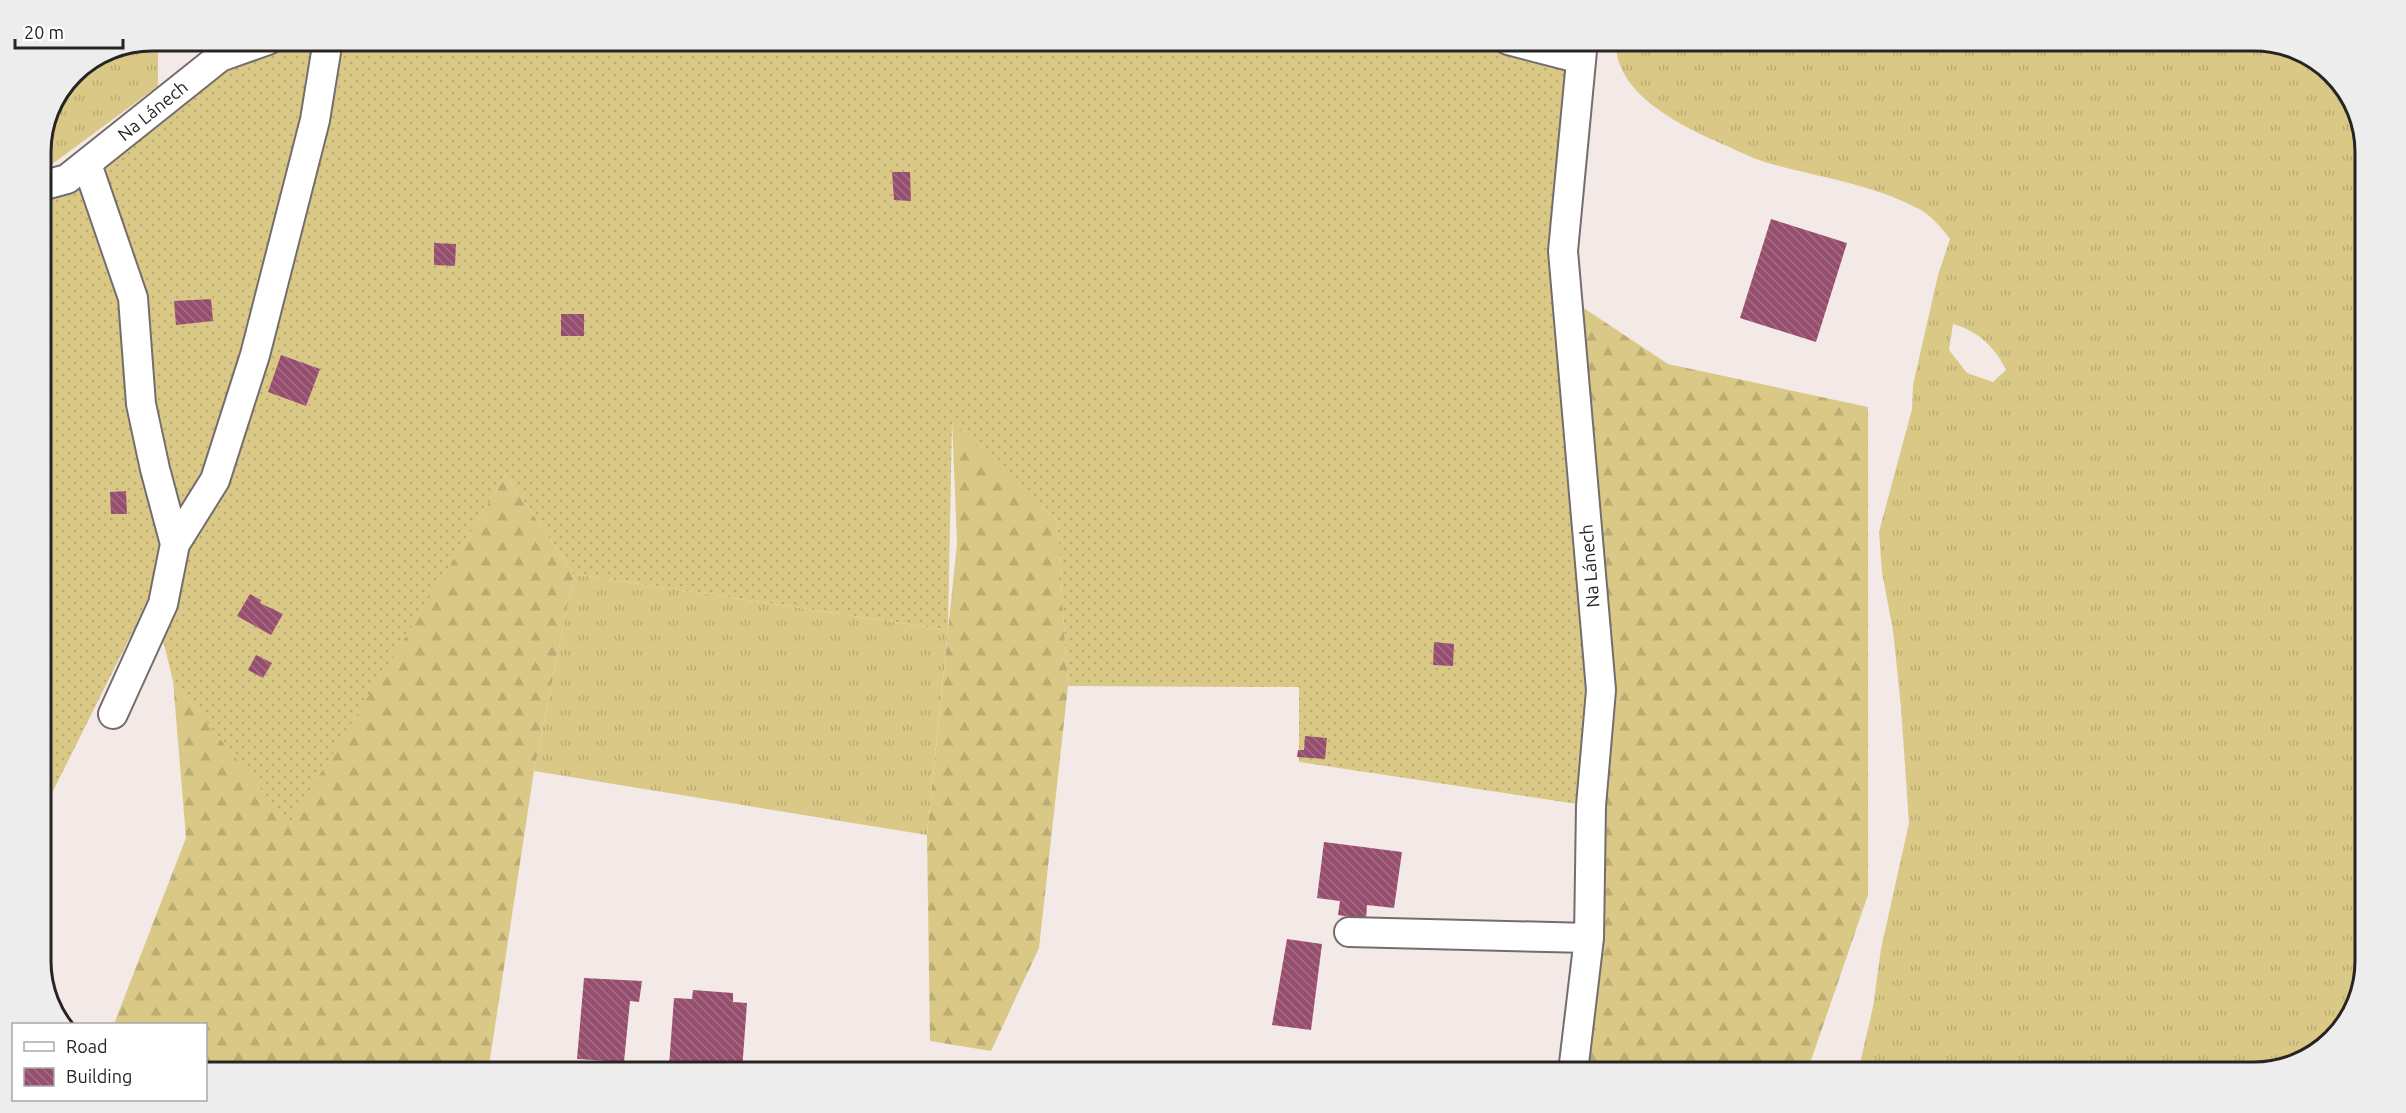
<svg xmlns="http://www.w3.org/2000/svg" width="2406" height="1113" viewBox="0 0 2406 1113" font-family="Ubuntu,sans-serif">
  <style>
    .grass { fill: url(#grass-tufts); fill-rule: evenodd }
    .forest { fill: url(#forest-firs) }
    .garden { fill: url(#garden-dots) }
    .building { fill: url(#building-back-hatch) }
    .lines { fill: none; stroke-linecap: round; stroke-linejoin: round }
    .minor-casing { stroke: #756d6b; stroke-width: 32 }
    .minor { stroke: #fff; stroke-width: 28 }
    .labels { text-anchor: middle; stroke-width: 6; stroke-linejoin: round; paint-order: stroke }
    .street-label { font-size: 18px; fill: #282424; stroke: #fff }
    .rim { fill: none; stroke: #282424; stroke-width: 3 }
  </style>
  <defs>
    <pattern id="grass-tufts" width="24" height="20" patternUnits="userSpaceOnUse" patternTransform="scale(1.5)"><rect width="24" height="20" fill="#dac986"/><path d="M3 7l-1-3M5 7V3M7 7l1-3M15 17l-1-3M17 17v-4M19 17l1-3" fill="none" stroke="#bbac74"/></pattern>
    <pattern id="forest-firs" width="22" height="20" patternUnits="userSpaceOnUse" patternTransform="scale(1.5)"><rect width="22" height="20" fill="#dac986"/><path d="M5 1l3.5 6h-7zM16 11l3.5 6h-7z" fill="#bbac74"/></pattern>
    <pattern id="garden-dots" width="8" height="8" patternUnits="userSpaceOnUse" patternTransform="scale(1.5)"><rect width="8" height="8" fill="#dac986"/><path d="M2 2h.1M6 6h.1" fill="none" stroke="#bbac74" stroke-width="1.8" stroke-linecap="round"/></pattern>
    <pattern id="building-back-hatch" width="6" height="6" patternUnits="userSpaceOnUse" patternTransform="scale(1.5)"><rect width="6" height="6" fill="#974e6e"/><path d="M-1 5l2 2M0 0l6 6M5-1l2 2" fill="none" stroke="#a36f86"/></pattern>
  </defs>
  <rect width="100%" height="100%" fill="#f3e9e7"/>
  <path class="grass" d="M 1616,40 L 2254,41 L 2297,49 L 2346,90 L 2365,145 L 2365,961 L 2357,1004 L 2316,1053 L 2254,1072 L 1858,1072 L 1873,1007 L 1881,949 L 1909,823 L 1901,707 L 1893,631 L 1882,572 L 1879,532 L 1912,409 L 1913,385 L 1938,275 L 1950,239 C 1941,227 1931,215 1917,208 C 1870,183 1816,177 1765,162 C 1752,158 1740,152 1727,146 C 1685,128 1613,95 1616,40 ZM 1953,324 C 1978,331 1995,347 2006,370 L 1993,382 L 1967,373 L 1949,350 Z
    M 152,41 L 158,41 L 158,86 L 51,165 L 41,168 L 41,145 L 73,73 L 110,49 Z
    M 574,574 L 948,630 L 927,835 L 534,771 Z"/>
  <path class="forest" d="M 1567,297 L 1668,364 L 1868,407 L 1868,895 L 1807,1072 L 1567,1072 L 1601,690 Z
    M 952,420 L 1057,521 L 1068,686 L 1039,948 L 991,1051 L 930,1041 L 927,835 L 957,543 Z
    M 506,475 L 574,574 L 534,771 L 488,1072 L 206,1072 L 206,1024 L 114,1024 L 186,838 L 173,681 L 289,823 Z"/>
  <path class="garden" d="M 1508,40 L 1581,59 L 1563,251 L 1601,690 L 1591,806 L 1299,762 L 1299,687 L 1068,686 L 1057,521 L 952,421 L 948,630 L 574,574 L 506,475 L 289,824 L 173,681 L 164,644 L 130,637 L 41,815 L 41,187 L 268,41 Z"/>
  <path class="building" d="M 892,172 L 910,172 L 911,201 L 894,200 Z
    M 1771,219 L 1847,243 L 1816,342 L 1740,318 Z
    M 434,243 L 456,244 L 455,266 L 434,265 Z
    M 211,299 L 213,321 L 176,325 L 174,301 Z
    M 561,314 L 584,314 L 584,336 L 561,336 Z
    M 281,355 L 320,369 L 306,406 L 268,392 Z
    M 126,491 L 127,514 L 111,514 L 110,492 Z
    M 250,594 L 261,600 L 260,603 L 283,614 L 271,635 L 237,616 Z
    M 1434,642 L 1454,644 L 1453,666 L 1433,665 Z
    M 256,655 L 272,663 L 263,678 L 248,670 Z
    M 1305,736 L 1327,738 L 1325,759 L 1297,757 L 1298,750 L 1304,750 Z
    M 1324,842 L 1402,852 L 1394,908 L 1367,905 L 1366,919 L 1338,915 L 1340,901 L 1317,898 Z
    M 1287,939 L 1322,944 L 1311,1030 L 1272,1025 Z
    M 584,978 L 642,981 L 639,1002 L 630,1001 L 624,1062 L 577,1059 Z
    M 693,990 L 733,993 L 733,1002 L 747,1003 L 742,1071 L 669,1066 L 674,998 L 692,999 Z
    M 864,1067 L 918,1070 L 918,1072 L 863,1072 Z"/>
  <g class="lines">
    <defs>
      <path id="minor" d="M 1508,40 L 1581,59
        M 87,164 L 133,298 L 141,404 L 155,469 L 175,544 L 163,604 L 113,714
        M 41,186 L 67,179 L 220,57 L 268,40
        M 175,544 L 215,480 L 255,355 L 315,120 L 328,40
        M 1349,932 L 1589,938
        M 1573,1072 L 1589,938 L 1591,806 L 1601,690 L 1563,251 L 1583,40"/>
    </defs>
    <use href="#minor" class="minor-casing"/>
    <use href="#minor" class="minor"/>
  </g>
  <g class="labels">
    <g class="street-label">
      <text transform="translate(153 111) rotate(-39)" y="6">Na Lánech</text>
      <text transform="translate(1590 566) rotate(-95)" y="6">Na Lánech</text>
    </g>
  </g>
  <path d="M0 0H2406V1113H0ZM152 51H2254A101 101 0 0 1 2355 152V961A101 101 0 0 1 2254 1062H152A101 101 0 0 1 51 961V152A101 101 0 0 1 152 51Z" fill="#eeeded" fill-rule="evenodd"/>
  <path class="rim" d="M152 51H2254A101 101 0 0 1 2355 152V961A101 101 0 0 1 2254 1062H152A101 101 0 0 1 51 961V152A101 101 0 0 1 152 51Z"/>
  <rect x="12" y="1023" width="195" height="78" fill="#ffffff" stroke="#a9a7a7" stroke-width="1.5"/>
  <rect x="24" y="1042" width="30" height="9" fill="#ffffff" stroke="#a9a7a7" stroke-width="1.5"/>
  <text x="66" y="1053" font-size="18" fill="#282424">Road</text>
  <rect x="24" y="1068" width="30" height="18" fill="url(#building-back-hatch)" stroke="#a9a7a7" stroke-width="1.5"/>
  <text x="66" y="1083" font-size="18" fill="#282424">Building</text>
  <path d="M15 39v9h108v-9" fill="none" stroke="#282424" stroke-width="3"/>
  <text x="24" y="39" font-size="18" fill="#282424" stroke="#ffffff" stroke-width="4.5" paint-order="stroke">20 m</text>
</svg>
